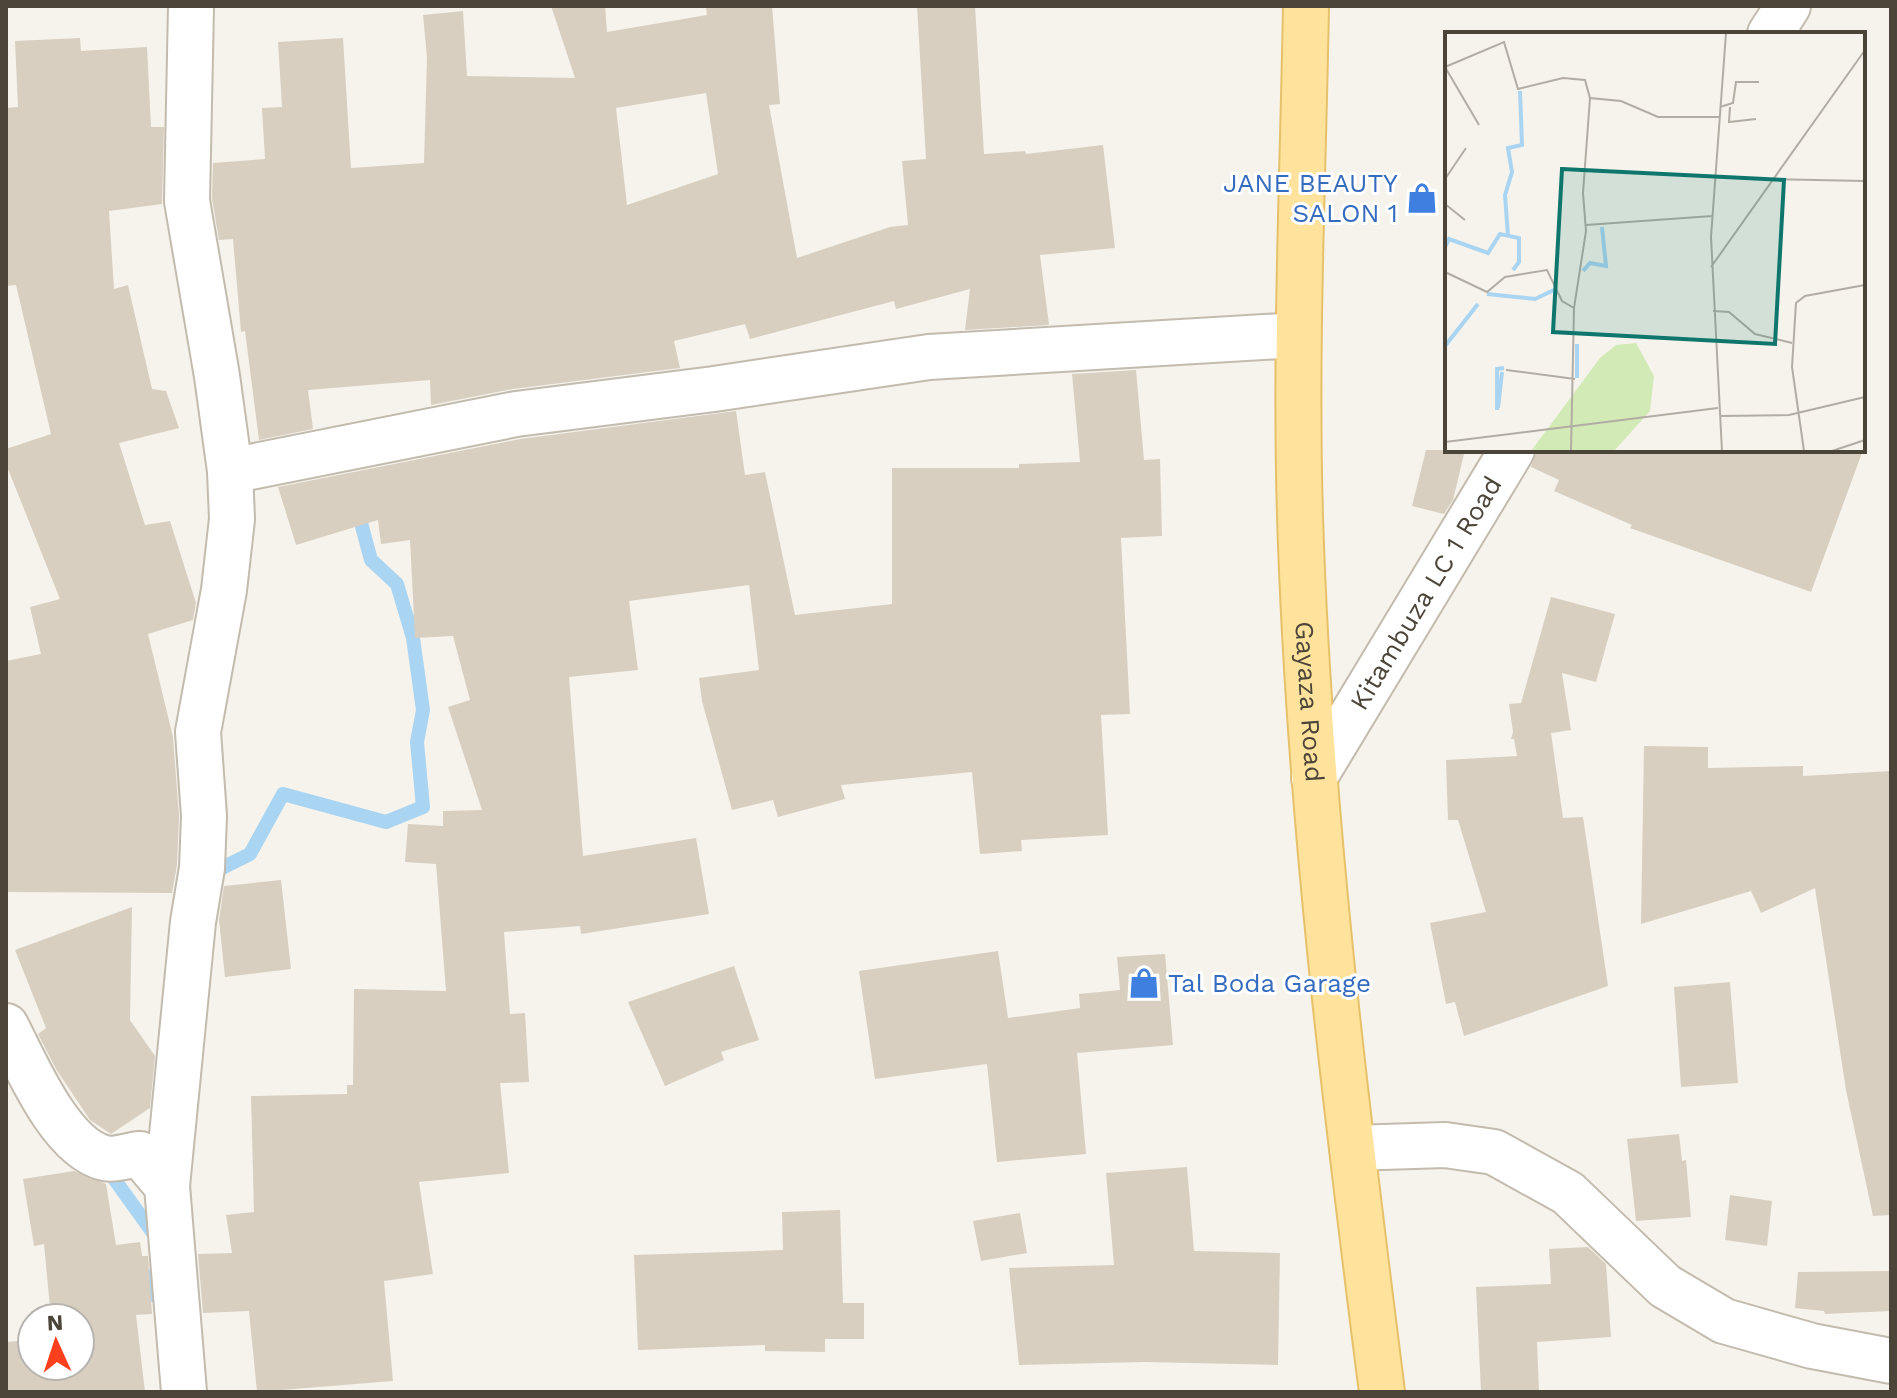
<svg xmlns="http://www.w3.org/2000/svg" width="1897" height="1398" viewBox="0 0 1897 1398" font-family="'Work Sans',sans-serif">
  <style>
    .lines { fill: none; stroke-linecap: round; stroke-linejoin: round }
    .stream { stroke: #a9d4f2; stroke-width: 14 }
    .building { fill: #d8cfc1; fill-rule: evenodd }
    .street-casing { stroke: #c2bbae; stroke-width: 48 }
    .primary-casing { stroke: #e6c16a; stroke-width: 48 }
    .street { stroke: #fff; stroke-width: 44 }
    .primary { stroke: #ffe39c; stroke-width: 44 }
    .labels { text-anchor: middle; stroke-width: 6; stroke-linejoin: round; paint-order: stroke }
    .shop-label { font-size: 26px; fill: #366cbe; stroke: #fff; text-anchor: end }
    .street-label { font-size: 26px; fill: #4b4439; stroke: #fff }
    .inset-river { fill: none; stroke: #a9d4f2; stroke-width: 4 }
    .inset-road { fill: none; stroke: #b2ada4; stroke-width: 2 }
    .view { fill: #0f766e; fill-opacity: 0.15; stroke: #0f766e; stroke-width: 4 }
    .inset-edge { fill: none; stroke: #4b4439; stroke-width: 4 }
  </style>
  <rect width="100%" height="100%" fill="#f6f3ec"/>
  <g class="lines">
    <path class="stream" d="M 210,878 L 220,869 L 250,854 L 283,794 L 386,822 L 423,807 L 417,742 L 423,710 L 413,638 L 397,584 L 371,560 L 357,508
      M 105,1166 L 158,1240
      M 153,1295 L 156,1272"/>
  </g>
  <path class="building" d="M 551,6 L 605,6 L 607,32 L 707,15 L 706,6 L 772,6 L 780,104 L 769,105 L 797,258 L 890,227 L 908,225 L 902,161 L 926,159 L 917,6 L 975,6 L 984,154 L 1025,151 L 1026,154 L 1103,145 L 1115,248 L 1040,255 L 1049,325 L 965,330 L 970,289 L 896,309 L 894,301 L 750,339 L 745,324 L 674,341 L 680,368 L 513,389 L 431,405 L 430,380 L 308,390 L 313,429 L 259,440 L 245,331 L 241,332 L 233,239 L 219,240 L 212,199 L 213,163 L 265,159 L 262,108 L 282,107 L 278,42 L 343,38 L 351,168 L 424,163 L 427,57 L 423,15 L 463,11 L 467,76 L 575,78 ZM 706,93 L 718,174 L 627,205 L 616,108 Z
    M 80,38 L 81,51 L 147,47 L 151,127 L 164,127 L 162,204 L 109,211 L 114,289 L 128,285 L 152,389 L 166,391 L 179,428 L 119,443 L 145,525 L 170,521 L 196,603 L 193,620 L 148,634 L 173,737 L 179,816 L 177,865 L 172,893 L 6,892 L 6,661 L 41,654 L 30,607 L 60,599 L 6,464 L 6,449 L 51,434 L 16,285 L 6,286 L 6,108 L 18,107 L 15,41 Z
    M 1136,370 L 1144,460 L 1160,459 L 1162,536 L 1121,538 L 1130,714 L 1101,715 L 1108,835 L 1021,840 L 1022,851 L 980,854 L 972,772 L 841,785 L 845,799 L 778,817 L 773,800 L 732,810 L 702,701 L 699,678 L 759,670 L 749,585 L 629,601 L 638,670 L 569,677 L 583,856 L 696,838 L 709,914 L 581,934 L 580,926 L 504,932 L 510,1014 L 525,1013 L 529,1082 L 500,1083 L 509,1173 L 419,1182 L 433,1274 L 384,1281 L 393,1381 L 257,1392 L 249,1311 L 203,1313 L 198,1254 L 232,1253 L 226,1215 L 254,1212 L 251,1096 L 347,1094 L 347,1085 L 353,1085 L 354,989 L 446,991 L 436,864 L 405,862 L 408,824 L 443,826 L 443,811 L 482,810 L 448,707 L 470,700 L 453,636 L 415,638 L 410,540 L 381,544 L 378,520 L 296,545 L 278,487 L 520,439 L 736,411 L 745,475 L 765,472 L 795,615 L 892,604 L 892,468 L 1019,468 L 1019,464 L 1080,462 L 1072,374 Z
    M 1426,450 L 1465,450 L 1453,500 L 1444,514 L 1412,506 Z
    M 1537,450 L 1863,450 L 1811,592 L 1630,528 L 1632,525 L 1554,491 L 1559,480 L 1531,467 Z
    M 1551,597 L 1615,614 L 1596,682 L 1562,673 L 1571,730 L 1551,733 L 1563,818 L 1583,817 L 1608,986 L 1464,1036 L 1455,1002 L 1446,1004 L 1430,923 L 1486,912 L 1458,820 L 1448,820 L 1446,760 L 1517,756 L 1514,739 L 1511,739 L 1513,732 L 1509,704 L 1521,703 Z
    M 1644,746 L 1708,747 L 1708,768 L 1803,766 L 1803,776 L 1891,771 L 1891,1215 L 1873,1216 L 1846,1090 L 1815,888 L 1761,913 L 1751,891 L 1641,924 Z
    M 281,880 L 291,969 L 225,977 L 219,920 L 224,886 Z
    M 132,907 L 130,1020 L 155,1056 L 150,1108 L 111,1134 L 90,1120 L 56,1069 L 38,1034 L 46,1028 L 15,950 Z
    M 998,951 L 1008,1018 L 1080,1008 L 1079,994 L 1120,990 L 1117,957 L 1165,954 L 1173,1045 L 1077,1053 L 1086,1154 L 997,1162 L 987,1064 L 875,1079 L 859,971 Z
    M 734,966 L 759,1040 L 721,1052 L 724,1060 L 665,1086 L 628,1002 Z
    M 1730,982 L 1738,1083 L 1681,1087 L 1674,987 Z
    M 1679,1134 L 1682,1161 L 1686,1160 L 1691,1217 L 1636,1221 L 1627,1139 Z
    M 1187,1167 L 1194,1251 L 1280,1253 L 1278,1365 L 1144,1362 L 1019,1365 L 1009,1268 L 1114,1265 L 1106,1173 Z
    M 74,1171 L 106,1184 L 116,1245 L 140,1242 L 142,1256 L 148,1256 L 152,1314 L 136,1315 L 145,1392 L 6,1392 L 6,1342 L 32,1340 L 32,1366 L 80,1366 L 80,1318 L 51,1318 L 44,1244 L 34,1246 L 23,1179 Z
    M 1730,1195 L 1772,1201 L 1767,1246 L 1725,1240 Z
    M 840,1210 L 843,1303 L 864,1303 L 864,1339 L 825,1339 L 825,1352 L 765,1351 L 765,1345 L 638,1350 L 634,1255 L 783,1250 L 782,1212 Z
    M 1020,1213 L 1027,1253 L 981,1261 L 973,1221 Z
    M 1588,1247 L 1606,1264 L 1611,1337 L 1537,1342 L 1539,1392 L 1481,1392 L 1476,1287 L 1551,1284 L 1549,1249 Z
    M 1891,1271 L 1891,1311 L 1825,1314 L 1824,1311 L 1795,1308 L 1798,1272 Z"/>
  <g class="lines">
    <defs>
      <g id="street">
        <path d="M 1770,34 L 1788,6"/>
        <path d="M 230,471 L 516,414 L 714,389 L 929,357 L 1298,335"/>
        <path id="s1" d="M 1314,778 L 1512,450"/>
        <path d="M 6,1026 C 26,1064 59,1146 104,1158 C 113,1161 130,1155 140,1154 L 167,1186 L 184,1392"/>
        <path d="M 1352,1148 L 1445,1145 L 1494,1152 L 1568,1193 L 1665,1286 L 1724,1321 L 1812,1346 L 1891,1361"/>
        <path d="M 167,1186 L 193,922 L 202,868 L 204,816 L 198,732 L 224,590 L 232,519 L 230,471 L 217,376 L 187,201 L 191,6"/>
      </g>
      <g id="primary">
        <path id="s2" d="M 1306,6 C 1303,176 1295,346 1300,516 C 1309,809 1345,1101 1382,1392"/>
      </g>
    </defs>
    <use href="#street" class="street-casing"/>
    <use href="#primary" class="primary-casing"/>
    <use href="#street" class="street"/>
    <use href="#primary" class="primary"/>
  </g>
  <defs>
    <symbol id="shop-bare" viewBox="-9 -9 18 18"><path d="M-5-2.5h2.3a2.7 3.5 0 0 1 5.4 0H5L5.5 6h-11ZM-1.5-2.5h3a1.5 2.3 0 0 0-3 0Z" fill="#3f7fe0" stroke="#fff" stroke-width="2.5" paint-order="stroke"/></symbol>
  </defs>
  <g fill-rule="evenodd">
    <use href="#shop-bare" x="1400" y="176" width="44" height="44"/>
    <use href="#shop-bare" x="1122" y="961" width="44" height="44"/>
  </g>
  <g class="labels">
    <g class="shop-label">
      <text x="1398" y="192">JANE BEAUTY<tspan x="1398" dy="30">SALON 1</tspan></text>
      <text x="1168" y="992" text-anchor="start">Tal Boda Garage</text>
    </g>
    <g class="street-label">
      <text dy="9" stroke="none"><textPath href="#s1" startOffset="216">Kitambuza LC 1 Road</textPath></text>
      <text dy="9" stroke="none"><textPath href="#s2" startOffset="696">Gayaza Road</textPath></text>
    </g>
  </g>
  <g transform="translate(1445 32)">
    <rect width="420" height="420" fill="#f6f3ec"/>
    <path d="M 191,311 L 209,344 L 205,379 L 169,419 L 86,419 L 155,326 L 171,313 Z" fill="#d2eab5"/>
    <path class="inset-river" d="M 63,204 L 60,163 L 67,140 L 63,116 L 77,113 L 75,59M 0,215 L 4,207 L 43,221 L 55,202 L 74,206 L 74,230 L 68,238M 138,239 L 145,231 L 161,234 L 157,195M 42,262 L 90,267 L 109,258M 0,314 L 33,272M 132,346 L 132,312M 53,376 L 57,340M 52,378 L 52,337 L 59,336"/>
    <path class="inset-road" d="M 0,35 L 59,10 L 73,57 L 118,46 L 140,48 L 145,66 L 176,69 L 213,85 L 274,85M 0,35 L 34,93M 275,75 L 288,71 L 291,50 L 314,50M 285,75 L 284,90 L 311,87M 0,147 L 21,116M 327,147 L 420,149M 0,172 L 20,188M 141,193 L 267,184M 266,235 L 420,18M 0,240 L 42,260 L 60,245 L 102,238 L 117,269 L 129,276 L 126,419M 129,276 L 141,199 L 138,161 L 145,66M 268,279 L 284,280 L 310,302 L 347,311M 61,338 L 130,347M 275,384 L 344,383 L 420,365M 0,410 L 273,376M 277,419 L 266,205 L 281,1M 359,419 L 347,335 L 351,271 L 360,264 L 420,253M 387,419 L 420,408"/>
    <path class="view" d="M 117,137 L 339,148 L 330,312 L 108,300 Z"/>
    <rect width="420" height="420" class="inset-edge"/>
  </g>
  <rect width="1897" height="1398" fill="none" stroke="#4b4439" stroke-width="16"/>
  <g transform="translate(56 1342) rotate(357)"><circle r="38" fill="#ffffff" stroke="#b7b4b0" stroke-width="2"/>
  <path d="M0-6L14 30L0 20L-14 30Z" fill="#fc3f1d"/>
  <text y="-12" font-size="22" font-weight="bold" text-anchor="middle" fill="#4b4439">N</text>
  </g>
</svg>
